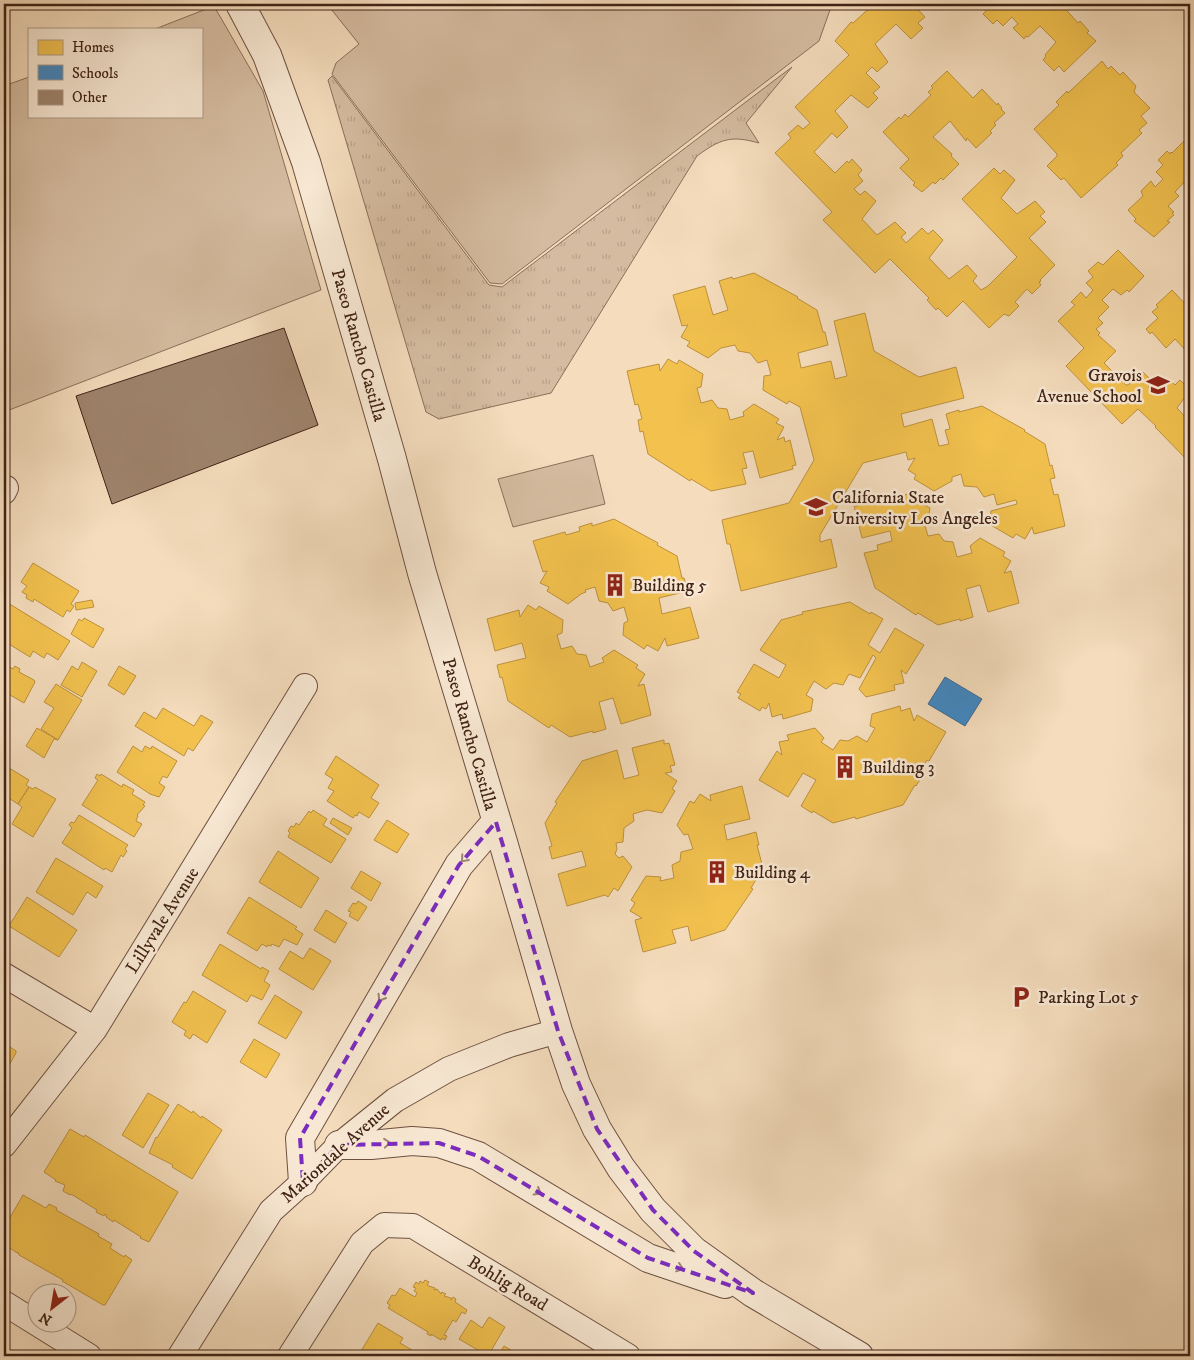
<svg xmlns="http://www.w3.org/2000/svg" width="1194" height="1360" viewBox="0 0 1194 1360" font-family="'IM FELL DW Pica',serif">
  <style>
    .grass { fill: url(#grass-tufts); stroke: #8a6f5b }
    .pitch { fill: #d5bca0; stroke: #8a6f5b }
    .homes { fill: #f2c14e; stroke: #bd913d }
    .schools { fill: #3f88c5; stroke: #3f6990 }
    .building { fill: #9e836c; stroke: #402216 }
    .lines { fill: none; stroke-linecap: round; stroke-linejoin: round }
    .minor-casing { stroke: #6d5040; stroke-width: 26 }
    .tertiary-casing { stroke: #6d5040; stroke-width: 30 }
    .minor { stroke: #f8e8d3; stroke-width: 24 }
    .tertiary { stroke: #f8e8d3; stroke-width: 28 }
    .oneway { stroke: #9c8574 }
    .marked { fill: none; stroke: #7b2cbf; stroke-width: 4; stroke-dasharray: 10 6; stroke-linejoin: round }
    .labels { text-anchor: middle; stroke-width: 5; stroke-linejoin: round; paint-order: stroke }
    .street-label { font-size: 18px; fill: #402216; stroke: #f8e8d3 }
    .poi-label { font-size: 18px; fill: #402216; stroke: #f8e8d3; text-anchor: start }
  </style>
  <defs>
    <pattern id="grass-tufts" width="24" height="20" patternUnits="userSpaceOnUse" patternTransform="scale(1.25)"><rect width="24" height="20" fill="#d5bca0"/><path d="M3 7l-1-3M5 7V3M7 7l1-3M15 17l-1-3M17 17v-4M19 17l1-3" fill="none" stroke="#b8a189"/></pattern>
  </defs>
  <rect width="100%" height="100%" fill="#f4dcbc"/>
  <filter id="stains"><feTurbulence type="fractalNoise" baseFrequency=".004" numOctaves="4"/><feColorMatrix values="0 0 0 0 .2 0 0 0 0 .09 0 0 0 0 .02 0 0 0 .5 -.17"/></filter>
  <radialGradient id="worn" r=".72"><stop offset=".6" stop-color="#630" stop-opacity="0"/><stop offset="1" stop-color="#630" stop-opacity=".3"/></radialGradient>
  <path class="grass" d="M 792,67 L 746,123 L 759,143 C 731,135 720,139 697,156 L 551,393 L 439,419 L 426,412 L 328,80 L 332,76 L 489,285 L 502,287 Z"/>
  <path class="pitch" d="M 327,4 L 828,4 L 831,7 L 819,41 L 502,284 L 490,283 L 332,74 L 336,63 L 359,44 Z
    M 214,6 L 263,91 L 321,290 L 4,412 L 4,86 L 29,77 L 29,116 L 201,116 L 201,29 L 155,29 Z
    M 593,455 L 605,504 L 513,527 L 498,479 Z"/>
  <path class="homes" d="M 874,4 L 913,4 L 925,17 L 918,23 L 923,28 L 911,39 L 896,24 L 875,44 L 888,62 L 877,72 L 872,67 L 866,73 L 880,87 L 873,93 L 878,98 L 868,108 L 851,95 L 835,111 L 848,127 L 837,138 L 832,133 L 814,152 L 835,173 L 847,161 L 849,163 L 852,159 L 862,170 L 858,175 L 863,181 L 854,189 L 860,195 L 865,191 L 876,201 L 862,219 L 877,235 L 895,222 L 906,233 L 901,237 L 906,243 L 922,228 L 928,234 L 933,230 L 943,240 L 929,258 L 949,279 L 967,265 L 977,276 L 973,281 L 981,290 L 988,286 L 1017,257 L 962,199 L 994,168 L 1000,174 L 1004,170 L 1015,180 L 1001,198 L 1017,214 L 1035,201 L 1045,212 L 1040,216 L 1046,222 L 1029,238 L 1055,265 L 1040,280 L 1041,281 L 1039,282 L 1041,285 L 1032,294 L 1027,289 L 1015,302 L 1019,306 L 1009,316 L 1004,314 L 989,328 L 963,301 L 947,317 L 938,308 L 936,310 L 927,300 L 929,298 L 890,259 L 875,273 L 823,220 L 832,212 L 775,153 L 791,138 L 788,134 L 798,125 L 803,129 L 810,123 L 795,107 L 849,55 L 835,41 L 851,22 L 853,23 Z
    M 990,4 L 1063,4 L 1062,5 L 1078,23 L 1080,21 L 1089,31 L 1087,33 L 1096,41 L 1064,72 L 1059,66 L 1054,71 L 1043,60 L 1046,56 L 1045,55 L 1056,42 L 1040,26 L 1028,37 L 1026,36 L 1024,39 L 1013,28 L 1018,24 L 1012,17 L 1003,26 L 997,20 L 993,24 L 983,14 L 986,11 L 984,9 Z
    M 1102,61 L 1108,69 L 1111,66 L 1120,75 L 1123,72 L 1136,86 L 1134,92 L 1150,108 L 1141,116 L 1147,123 L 1139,130 L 1142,133 L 1121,153 L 1123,156 L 1116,163 L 1118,165 L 1081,198 L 1064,178 L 1061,180 L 1047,166 L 1057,156 L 1057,154 L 1034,129 L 1059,105 L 1056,102 L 1067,91 L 1068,93 Z
    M 947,71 L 973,98 L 982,89 L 997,105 L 998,103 L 1002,108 L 1001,109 L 1005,113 L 994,123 L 996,125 L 990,131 L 992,133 L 976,148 L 967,138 L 966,141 L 950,121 L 933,137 L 952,154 L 951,156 L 959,164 L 943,180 L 941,178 L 935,184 L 933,182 L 922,192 L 913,185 L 915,183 L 900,168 L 909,159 L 883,132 L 899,117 L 901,119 L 905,114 L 908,117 L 931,95 L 928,92 L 933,88 L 931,86 Z
    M 1187,138 L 1190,141 L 1190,181 L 1186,180 L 1175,192 L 1179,196 L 1168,206 L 1174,212 L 1172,213 L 1174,215 L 1167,221 L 1170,222 L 1154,237 L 1134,221 L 1136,219 L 1128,210 L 1143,196 L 1141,191 L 1151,181 L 1155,187 L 1163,179 L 1156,172 L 1163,165 L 1158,160 L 1167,151 L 1170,154 L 1171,152 L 1172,153 Z
    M 1118,250 L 1144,276 L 1129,292 L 1127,290 L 1121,295 L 1113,289 L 1102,300 L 1109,307 L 1098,318 L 1103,323 L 1096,329 L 1100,333 L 1098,335 L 1116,351 L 1104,363 L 1126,385 L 1128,385 L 1138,374 L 1140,375 L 1143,372 L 1153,382 L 1148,387 L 1155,394 L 1169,379 L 1175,385 L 1180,380 L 1190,390 L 1177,408 L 1190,422 L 1190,463 L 1155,427 L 1156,426 L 1138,409 L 1122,424 L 1066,366 L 1084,348 L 1058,321 L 1075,305 L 1071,302 L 1081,292 L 1086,298 L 1093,290 L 1086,283 L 1093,277 L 1088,271 L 1098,262 L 1103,265 Z
    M 754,273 L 798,297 L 797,298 L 817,310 L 823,332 L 825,332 L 828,345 L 798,353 L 801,368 L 831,361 L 835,379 L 847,376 L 834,321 L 865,313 L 874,351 L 919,377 L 956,367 L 964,398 L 901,414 L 904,427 L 932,419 L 939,446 L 949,444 L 945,430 L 950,429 L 946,414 L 959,410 L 959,412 L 982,406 L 1025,430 L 1024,431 L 1045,444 L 1050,466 L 1052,465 L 1055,478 L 1050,479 L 1054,495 L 1058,494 L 1065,526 L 1034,534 L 1032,527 L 1025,539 L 1016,534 L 1013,538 L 989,524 L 991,511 L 1017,504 L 1016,500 L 997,505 L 994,494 L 984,497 L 977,487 L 964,486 L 961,474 L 952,477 L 952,481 L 934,491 L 914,479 L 916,475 L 908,470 L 915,458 L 908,460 L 906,452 L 863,463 L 820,535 L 820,542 L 831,539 L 837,567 L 741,591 L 730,544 L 727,544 L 722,520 L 789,503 L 814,460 L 800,407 L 789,401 L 787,404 L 763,390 L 764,376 L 771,375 L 767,360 L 758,363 L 750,353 L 738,351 L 735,345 L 721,348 L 708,358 L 687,346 L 690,342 L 681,337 L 688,325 L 682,326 L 673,295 L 705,286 L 713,315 L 728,310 L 719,281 L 732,277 L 733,279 Z
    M 1172,290 L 1190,309 L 1190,355 L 1175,339 L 1166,348 L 1152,332 L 1150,334 L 1146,329 L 1158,318 L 1152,312 L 1158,307 L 1156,305 Z
    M 668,359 L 677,364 L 679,360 L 703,374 L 701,387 L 697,388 L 701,403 L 712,400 L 718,408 L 727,409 L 730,420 L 744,416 L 743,412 L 754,404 L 779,419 L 776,423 L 784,427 L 777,440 L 784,437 L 785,442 L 790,440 L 796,465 L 792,466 L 793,469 L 760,478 L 753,451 L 743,453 L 747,468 L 742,469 L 746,484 L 711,491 L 691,479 L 690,481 L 648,454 L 643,431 L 640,432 L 638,420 L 642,419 L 638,404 L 635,405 L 627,371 L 659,364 L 660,371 Z
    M 895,492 L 904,497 L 906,494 L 930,508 L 928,521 L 924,522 L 928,536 L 939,534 L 944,541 L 953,542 L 957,557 L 972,553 L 970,546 L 980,538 L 1005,552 L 1003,556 L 1011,561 L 1004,573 L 1011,571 L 1019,603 L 988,612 L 980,585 L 966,589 L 973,617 L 960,621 L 960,619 L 938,625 L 918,613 L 916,615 L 875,588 L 864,553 L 878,550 L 877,545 L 892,541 L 890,531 L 862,538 L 854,506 L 858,506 L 856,500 L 881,493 L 882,499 L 886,498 L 887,504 Z
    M 614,519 L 658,543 L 657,545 L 677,556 L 682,578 L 684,578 L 688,591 L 659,598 L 662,614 L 690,607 L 699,638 L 667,646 L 665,638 L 658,651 L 647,645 L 644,649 L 623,635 L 624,623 L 628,621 L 624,607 L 613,611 L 608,603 L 599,601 L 595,587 L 585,590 L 586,592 L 581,594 L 568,604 L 547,591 L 549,587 L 540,583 L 547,571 L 543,572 L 533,541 L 565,532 L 566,535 L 580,531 L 579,527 L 592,523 L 592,526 Z
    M 33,563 L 79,591 L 71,604 L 74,606 L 70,612 L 67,610 L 63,617 L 34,599 L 33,602 L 26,598 L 27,595 L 22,592 L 27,586 L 21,582 Z
    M 92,600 L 94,607 L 76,610 L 75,603 Z
    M 850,602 L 870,614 L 871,612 L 883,619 L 868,645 L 880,653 L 895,628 L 924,645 L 906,674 L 901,670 L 904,683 L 894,685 L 895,690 L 866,697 L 859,689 L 876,658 L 873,655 L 860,678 L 849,674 L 843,685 L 834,683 L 826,689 L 814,681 L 806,695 L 813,699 L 811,711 L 783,719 L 782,714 L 772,717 L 769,703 L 766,709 L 762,707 L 760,711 L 738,698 L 741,694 L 737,692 L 754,664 L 779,678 L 786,665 L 760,650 L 781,620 L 803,614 L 802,612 Z
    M 8,603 L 70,641 L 58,660 L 47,653 L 44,658 L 33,651 L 30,657 L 4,641 L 4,610 Z
    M 528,605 L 536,610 L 539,606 L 563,620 L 562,633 L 557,635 L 561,649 L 572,646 L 577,654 L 586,655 L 590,667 L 604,662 L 602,658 L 614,650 L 638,665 L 636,668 L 645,674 L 638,686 L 644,684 L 651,715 L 621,724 L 613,698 L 599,702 L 606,729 L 593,733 L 593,731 L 570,737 L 551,725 L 549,728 L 508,701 L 502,677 L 500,678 L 497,665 L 526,658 L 522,643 L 495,651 L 487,619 L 519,610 L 520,617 Z
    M 84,618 L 104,629 L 93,648 L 71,634 L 79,619 L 82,621 Z
    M 4,659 L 10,663 L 8,666 L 13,669 L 15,666 L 20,669 L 19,672 L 34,680 L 35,682 L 24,703 L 10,695 L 4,704 Z
    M 82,662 L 97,671 L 82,697 L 61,685 L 72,666 L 78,670 Z
    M 119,666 L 136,676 L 124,695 L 108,685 Z
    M 56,684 L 82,700 L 58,740 L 41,729 L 54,708 L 44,702 Z
    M 900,706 L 901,711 L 910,708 L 914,721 L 917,715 L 946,732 L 929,761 L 927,760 L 919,773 L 923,775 L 916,786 L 915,785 L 903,805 L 856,819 L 855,817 L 833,823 L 813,811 L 812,813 L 801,806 L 816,780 L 803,773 L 788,797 L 759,780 L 777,751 L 782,755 L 779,742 L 789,740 L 787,735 L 815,728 L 824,738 L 821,742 L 833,750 L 840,740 L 848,741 L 857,736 L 867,742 L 875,728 L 870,726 L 872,714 Z
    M 163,708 L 194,726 L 201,715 L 213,722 L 193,751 L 188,748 L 184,756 L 135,726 L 144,712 L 156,719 Z
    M 37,728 L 58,740 L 54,739 L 44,758 L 26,746 Z
    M 664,740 L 664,744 L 669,743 L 675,765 L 670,766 L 672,772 L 665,773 L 677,781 L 672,789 L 675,791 L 662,813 L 647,810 L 633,814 L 634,821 L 624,828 L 623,842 L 616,843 L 617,849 L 615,854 L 619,858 L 623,856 L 632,867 L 618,891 L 614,888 L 608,897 L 605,895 L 567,906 L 558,874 L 586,866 L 582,851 L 552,859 L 549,847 L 552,846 L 545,823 L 557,803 L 555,802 L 582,761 L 617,750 L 624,779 L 639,775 L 632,748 Z
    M 133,746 L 142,752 L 145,746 L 151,749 L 152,746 L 177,761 L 167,778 L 163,776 L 159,783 L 165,787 L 159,797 L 150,794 L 117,772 Z
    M 336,756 L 379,785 L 371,798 L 379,803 L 369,818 L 359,812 L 357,816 L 355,815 L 353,818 L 327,801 L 334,791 L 328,788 L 333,779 L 325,774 Z
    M 9,768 L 29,780 L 26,785 L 29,787 L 18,804 L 4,795 L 4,776 Z
    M 97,774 L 100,776 L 101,774 L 122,787 L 123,784 L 134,790 L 132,794 L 145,802 L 143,805 L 145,806 L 137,815 L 138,816 L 136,821 L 142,824 L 134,837 L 82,805 L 98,780 L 95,778 Z
    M 742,786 L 750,819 L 724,825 L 727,840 L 756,832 L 759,845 L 757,845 L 763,868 L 751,888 L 753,889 L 725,930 L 691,941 L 688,926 L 672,930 L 676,943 L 643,952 L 635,920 L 642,918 L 630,911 L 635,903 L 631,900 L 646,876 L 661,877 L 660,881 L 674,878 L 672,865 L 680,861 L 681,852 L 693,849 L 688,834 L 684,835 L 677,825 L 690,801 L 694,803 L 700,794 L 711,801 L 710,795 Z
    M 29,787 L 33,789 L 35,787 L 56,799 L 33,837 L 12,824 L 22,807 L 18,804 Z
    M 313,810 L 327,819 L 323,825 L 346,839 L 331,863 L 288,837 L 290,833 L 288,831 L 291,826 L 294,827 L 296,823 L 299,825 L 309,811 L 311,813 Z
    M 79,815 L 128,845 L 125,849 L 127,851 L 123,857 L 121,855 L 112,872 L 105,868 L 104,870 L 62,843 L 72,828 L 69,825 L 71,822 L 74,823 Z
    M 333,818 L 352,828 L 348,835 L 330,823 Z
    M 387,820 L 409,834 L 397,853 L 374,840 Z
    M 278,851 L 319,878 L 301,908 L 259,882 Z
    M 56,858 L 103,886 L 96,898 L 87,892 L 73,915 L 36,892 Z
    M 361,871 L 381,883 L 371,901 L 351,888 Z
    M 27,897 L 77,930 L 59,957 L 9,926 Z
    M 249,897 L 297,927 L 295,929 L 303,934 L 297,945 L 284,939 L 279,947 L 272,944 L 271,946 L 268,945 L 267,947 L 262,944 L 257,951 L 227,933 Z
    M 358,901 L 367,907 L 358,921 L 349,916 L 351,912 L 348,911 L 353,903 L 356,904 Z
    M 326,910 L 347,923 L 335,943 L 314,930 Z
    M 220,944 L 261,969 L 262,967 L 269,971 L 264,981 L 270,985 L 262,1000 L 251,995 L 247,1002 L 202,975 Z
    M 310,948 L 331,961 L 313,990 L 279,969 L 290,951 L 303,959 Z
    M 193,991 L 226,1011 L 207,1043 L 193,1034 L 190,1039 L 184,1035 L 186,1031 L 172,1022 L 184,1002 L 186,1003 Z
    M 275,995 L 302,1012 L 286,1039 L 258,1023 Z
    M 254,1039 L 280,1054 L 266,1078 L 240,1062 Z
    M 4,1043 L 16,1051 L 16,1053 L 4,1074 Z
    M 148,1093 L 169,1105 L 143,1148 L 122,1135 Z
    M 178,1104 L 192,1113 L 193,1111 L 201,1118 L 202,1116 L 222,1130 L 192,1179 L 172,1167 L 173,1165 L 149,1153 L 156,1137 L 157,1138 Z
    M 70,1129 L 84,1137 L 85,1135 L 178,1192 L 149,1242 L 140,1238 L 141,1237 L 114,1220 L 113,1222 L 106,1217 L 107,1216 L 105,1214 L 104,1216 L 96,1212 L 97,1210 L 71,1194 L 70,1195 L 63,1191 L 65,1185 L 55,1181 L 56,1180 L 44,1172 Z
    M 23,1195 L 46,1208 L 49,1204 L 57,1208 L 56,1210 L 99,1234 L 98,1236 L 112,1244 L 110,1248 L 124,1257 L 125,1255 L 132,1260 L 105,1305 L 103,1305 L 62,1281 L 63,1280 L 19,1255 L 18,1252 L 17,1253 L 4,1244 L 4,1228 Z
    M 425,1280 L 429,1282 L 427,1285 L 429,1286 L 435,1288 L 434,1290 L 437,1289 L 441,1294 L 442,1292 L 446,1294 L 444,1296 L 451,1298 L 451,1300 L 453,1297 L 456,1299 L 455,1302 L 467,1310 L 465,1314 L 462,1312 L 456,1322 L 453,1320 L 444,1335 L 447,1336 L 445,1340 L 442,1338 L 441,1340 L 431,1334 L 431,1336 L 427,1334 L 428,1332 L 388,1308 L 390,1305 L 387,1303 L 392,1295 L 395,1296 L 400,1288 L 415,1297 L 417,1293 L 414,1291 L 416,1288 L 413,1287 L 416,1282 L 419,1284 L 420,1281 L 423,1283 Z
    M 489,1317 L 505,1327 L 488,1356 L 459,1339 L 471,1320 L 482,1328 Z
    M 378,1323 L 403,1338 L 400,1343 L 412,1350 L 409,1355 L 411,1356 L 358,1356 Z
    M 504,1346 L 521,1356 L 498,1356 Z"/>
  <path class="schools" d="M 945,677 L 982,699 L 965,726 L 928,704 Z"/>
  <path class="building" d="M 284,328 L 318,425 L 112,504 L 76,396 Z"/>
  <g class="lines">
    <defs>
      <path id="minor" d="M 4,492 L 6,488
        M 4,975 L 95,1029
        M 4,1145 L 95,1029 L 305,686
        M 4,1303 L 89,1356
        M 180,1356 L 271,1211 L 303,1182 L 339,1145 L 395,1100 L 449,1069 L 509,1045 L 558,1031
        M 290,1356 L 362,1243 L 384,1225 L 413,1226 L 628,1356"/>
      <path id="tertiary" d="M 240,4 L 267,55 L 306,162 L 392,459 L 422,573 L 503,842 L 558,1031 L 576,1084 L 597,1129 L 621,1168 L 653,1210 L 694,1251 L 753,1293 L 859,1356
        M 339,1145 L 371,1145 L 412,1141 L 439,1143 L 478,1156 L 648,1258 L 725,1284
        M 303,1182 L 300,1138 L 459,865 L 496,822"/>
    </defs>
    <use href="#minor" class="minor-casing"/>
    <use href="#tertiary" class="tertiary-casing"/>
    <use href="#minor" class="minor"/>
    <use href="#tertiary" class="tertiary"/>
  </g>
  <defs><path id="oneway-chevron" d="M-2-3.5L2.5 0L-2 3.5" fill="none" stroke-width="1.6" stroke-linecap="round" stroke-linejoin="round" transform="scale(1.25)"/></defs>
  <g class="oneway">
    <use href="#oneway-chevron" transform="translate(464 859) rotate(131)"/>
    <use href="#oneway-chevron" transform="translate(381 998) rotate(120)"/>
    <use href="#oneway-chevron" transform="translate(387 1143) rotate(-5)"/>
    <use href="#oneway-chevron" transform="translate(538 1192) rotate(31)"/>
    <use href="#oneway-chevron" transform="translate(680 1268) rotate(19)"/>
  </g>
  <path class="marked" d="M 496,822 L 558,1031 L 597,1129 L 653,1210 L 694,1251 L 753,1293 L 648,1258 L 478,1156 L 439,1143 L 339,1145 L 303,1182 L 300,1138 L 459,865 Z"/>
  <defs>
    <symbol id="school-bare" viewBox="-9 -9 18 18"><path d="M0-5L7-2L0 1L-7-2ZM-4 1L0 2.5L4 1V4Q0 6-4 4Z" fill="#8f2418" stroke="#f8e8d3" stroke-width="2.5" paint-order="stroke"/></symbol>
    <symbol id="university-bare" viewBox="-9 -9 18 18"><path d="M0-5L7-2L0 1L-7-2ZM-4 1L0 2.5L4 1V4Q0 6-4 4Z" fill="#8f2418" stroke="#f8e8d3" stroke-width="2.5" paint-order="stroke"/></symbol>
    <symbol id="building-bare" viewBox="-9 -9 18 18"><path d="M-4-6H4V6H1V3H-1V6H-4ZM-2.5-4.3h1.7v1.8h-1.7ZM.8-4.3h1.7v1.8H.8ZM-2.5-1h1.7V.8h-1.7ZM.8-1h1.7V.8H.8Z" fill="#8f2418" stroke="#f8e8d3" stroke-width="2.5" paint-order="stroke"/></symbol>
    <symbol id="parking-bare" viewBox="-9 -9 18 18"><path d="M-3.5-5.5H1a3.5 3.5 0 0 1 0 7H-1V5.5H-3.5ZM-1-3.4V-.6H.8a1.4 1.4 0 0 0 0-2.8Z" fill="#8f2418" stroke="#f8e8d3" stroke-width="2.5" paint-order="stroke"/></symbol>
  </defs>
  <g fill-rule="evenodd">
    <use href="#school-bare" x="1142" y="369" width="32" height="32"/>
    <use href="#university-bare" x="800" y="491" width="32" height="32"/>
    <use href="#building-bare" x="599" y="569" width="32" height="32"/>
    <use href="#building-bare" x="829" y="751" width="32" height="32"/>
    <use href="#building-bare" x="701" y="856" width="32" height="32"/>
    <use href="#parking-bare" x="1005" y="981" width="32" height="32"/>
  </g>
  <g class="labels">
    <g class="street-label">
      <text transform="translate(359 345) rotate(74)" y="6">Paseo Rancho Castilla</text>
      <text transform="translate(470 734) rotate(74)" y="6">Paseo Rancho Castilla</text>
      <text transform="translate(162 920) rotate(-58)" y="6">Lillyvale Avenue</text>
      <text transform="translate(335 1153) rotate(-42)" y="6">Mariondale Avenue</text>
      <text transform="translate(508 1283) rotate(31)" y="6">Bohlig Road</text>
    </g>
    <g class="poi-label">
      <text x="1142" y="381" text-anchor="end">Gravois<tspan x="1142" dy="21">Avenue School</tspan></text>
      <text x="832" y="503">California State<tspan x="832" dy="21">University Los Angeles</tspan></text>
      <text x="632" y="591">Building 5</text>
      <text x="862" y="773">Building 3</text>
      <text x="734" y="878">Building 4</text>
      <text x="1038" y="1003">Parking Lot 5</text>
    </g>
  </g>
  <rect width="1194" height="1360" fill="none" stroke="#f4dcbc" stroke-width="20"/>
  <rect x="5" y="5" width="1184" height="1350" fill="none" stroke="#402216" stroke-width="2.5"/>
  <rect x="10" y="10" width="1174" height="1340" fill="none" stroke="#402216"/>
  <rect x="28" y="28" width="175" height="90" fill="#f8e8d3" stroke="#ae9987"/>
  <rect x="38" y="40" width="25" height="15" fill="#f2c14e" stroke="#ae9987"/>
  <text x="72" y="52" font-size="15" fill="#402216">Homes</text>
  <rect x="38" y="65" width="25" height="15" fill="#3f88c5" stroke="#ae9987"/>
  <text x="72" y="78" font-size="15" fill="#402216">Schools</text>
  <rect x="38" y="90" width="25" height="15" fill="#9e836c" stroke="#ae9987"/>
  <text x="72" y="102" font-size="15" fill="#402216">Other</text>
  <g transform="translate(52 1308) rotate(211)"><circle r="24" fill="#f8e8d3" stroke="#ae9987"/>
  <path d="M0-4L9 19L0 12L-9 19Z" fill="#8f2418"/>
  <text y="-8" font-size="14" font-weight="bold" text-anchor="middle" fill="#402216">N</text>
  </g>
  <rect width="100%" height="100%" filter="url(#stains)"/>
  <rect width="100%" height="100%" fill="url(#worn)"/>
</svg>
